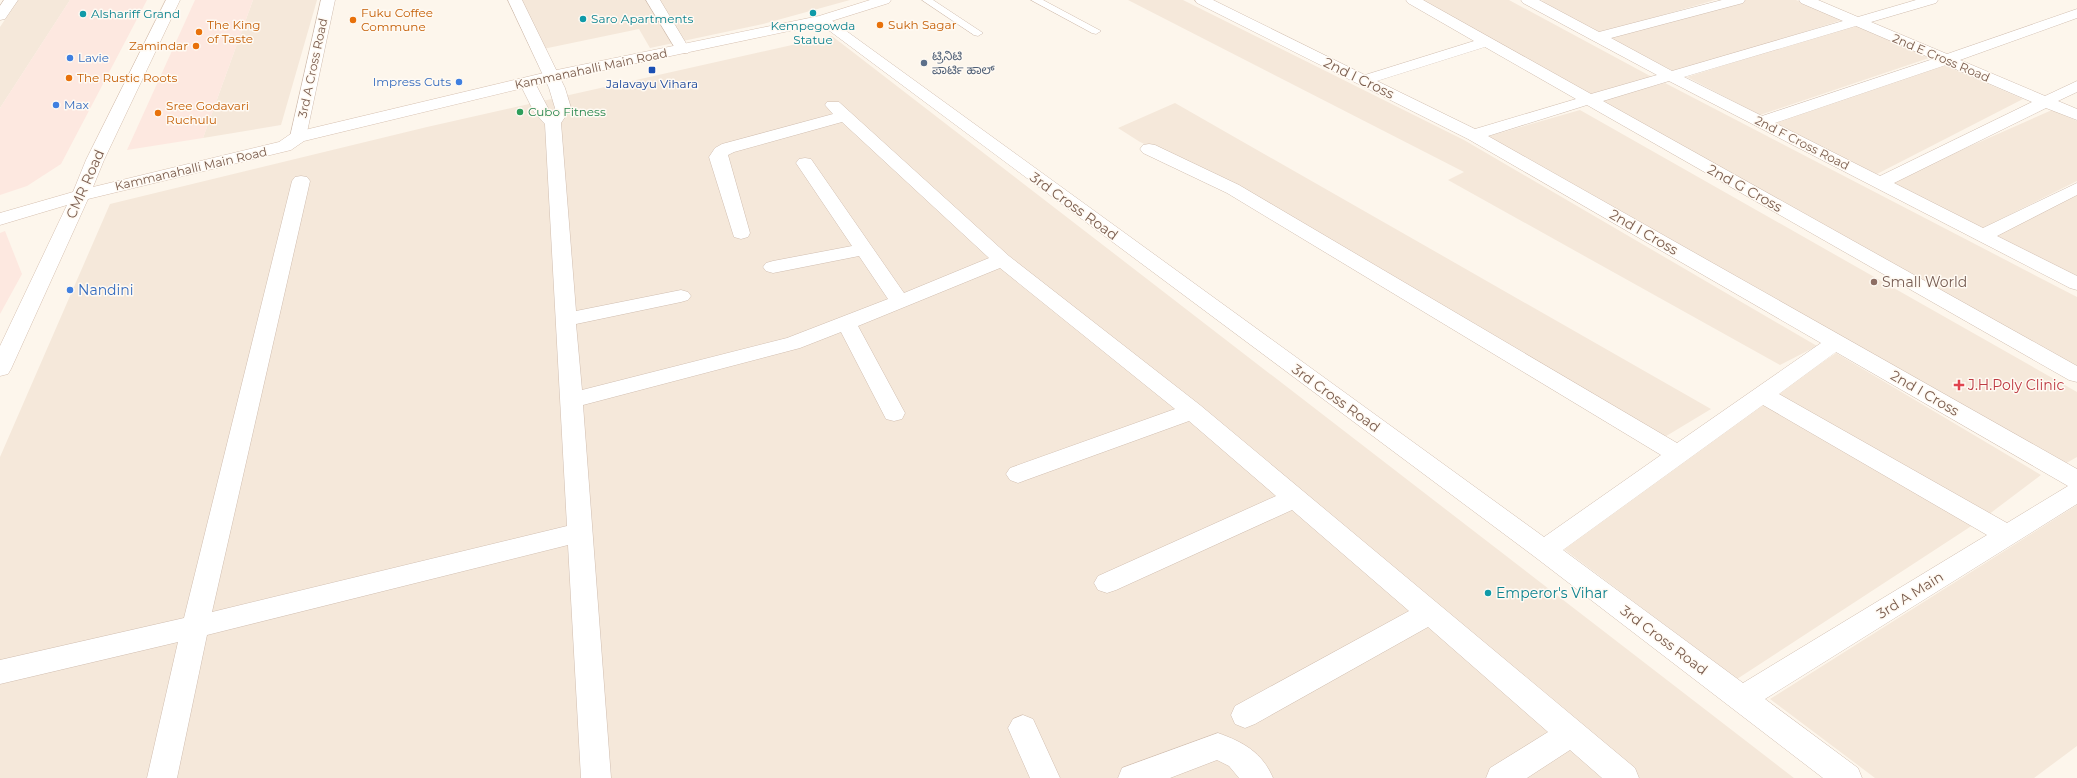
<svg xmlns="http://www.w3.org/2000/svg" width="2077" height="778" viewBox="0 0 2077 778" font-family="Montserrat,'Noto Sans Kannada',sans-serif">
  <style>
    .residential { fill: #f5e8da }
    .commercial { fill: #fde8e0 }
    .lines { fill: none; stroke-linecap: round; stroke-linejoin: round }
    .lane-casing { stroke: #d1beb0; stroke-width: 1 }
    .street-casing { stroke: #d1beb0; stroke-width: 1 }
    .secondary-casing { stroke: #d6c0b0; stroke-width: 1 }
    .lane { fill: #fff; fill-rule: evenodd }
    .street { fill: #fff; fill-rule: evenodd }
    .secondary { fill: #fff; fill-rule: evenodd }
    .culture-dot { fill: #0f9aa8; stroke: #fffaf3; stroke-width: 1.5 }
    .food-dot { fill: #e8710a; stroke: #fffaf3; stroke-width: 1.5 }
    .shop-dot { fill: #3f7fe0; stroke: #fffaf3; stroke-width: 1.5 }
    .service-dot { fill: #5c6f8a; stroke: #fffaf3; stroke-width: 1.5 }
    .transit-dot { fill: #1a4fb4; stroke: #fffaf3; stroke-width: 1.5 }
    .leisure-dot { fill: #2e9e5b; stroke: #fffaf3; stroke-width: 1.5 }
    .education-dot { fill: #8d6e63; stroke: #fffaf3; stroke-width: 1.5 }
    .health-dot { fill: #e0444e; stroke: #fffaf3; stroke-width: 1.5 }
    .labels { text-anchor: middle; stroke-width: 3; stroke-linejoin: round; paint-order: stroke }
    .far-food-label { font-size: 12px; fill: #c56008; stroke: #fffaf3; text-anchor: start }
    .far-culture-label { font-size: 12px; fill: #0d838f; stroke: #fffaf3; text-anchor: start }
    .far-service-label { font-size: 12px; fill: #4e5e75; stroke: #fffaf3; text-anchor: start }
    .far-shop-label { font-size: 12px; fill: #366cbe; stroke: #fffaf3; text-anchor: start }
    .far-street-label { font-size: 12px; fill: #7a5c4d; stroke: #fffaf3 }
    .far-transit-label { font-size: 12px; fill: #164399; stroke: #fffaf3 }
    .far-leisure-label { font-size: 12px; fill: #27864d; stroke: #fffaf3; text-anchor: start }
    .street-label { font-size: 14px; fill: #7a5c4d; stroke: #fffaf3 }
    .education-label { font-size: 14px; fill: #785e54; stroke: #fffaf3; text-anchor: start }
    .shop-label { font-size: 14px; fill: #366cbe; stroke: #fffaf3; text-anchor: start }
    .health-label { font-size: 14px; fill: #be3a42; stroke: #fffaf3; text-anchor: start }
    .culture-label { font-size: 14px; fill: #0d838f; stroke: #fffaf3; text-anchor: start }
  </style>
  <rect width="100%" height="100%" fill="#fdf6ec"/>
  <path class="residential" d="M 18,0 L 70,0 L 0,108 L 0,27 Z
    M 253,0 L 317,0 L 281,125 L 203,138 Z
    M 519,0 L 850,0 L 763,24 L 650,48 L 639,29 L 543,49 Z
    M 1128,0 L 1183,0 L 1464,140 L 1817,346 L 1780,365 L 1448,180 L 1464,172 Z
    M 1418,0 L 1509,0 L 1652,77 L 1586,97 Z
    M 1544,0 L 1715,0 L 1600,33 L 1540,1 Z
    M 1743,0 L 1796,0 L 1842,20 L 1675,72 L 1610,38 Z
    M 1854,25 L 1929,58 L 1760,115 L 1687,77 Z
    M 832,36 L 1794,778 L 0,778 L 0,457 L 110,204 L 427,127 Z
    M 1944,65 L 2023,99 L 1875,175 L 1773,123 Z
    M 1665,83 L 2077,297 L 2077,370 L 1598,101 Z
    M 1175,103 L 1711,409 L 1663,438 L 1242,187 L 1140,142 L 1118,128 Z
    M 1580,110 L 2077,392 L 2077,457 L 2063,465 L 1486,137 Z
    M 2052,110 L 2077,121 L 2077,181 L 1981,229 L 1889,182 Z
    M 2077,195 L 2077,277 L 1995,235 Z
    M 1836,353 L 2041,475 L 1984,518 L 1773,396 Z
    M 1765,400 L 1976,523 L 1737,679 L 1561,547 Z
    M 2077,505 L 2077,746 L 2034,778 L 1875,778 L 1770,699 Z"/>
  <path class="commercial" d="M 70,0 L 147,0 L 61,164 L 27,186 L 0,195 L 0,108 Z
    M 195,0 L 253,0 L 203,138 L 127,150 Z
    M 5,231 L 22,274 L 0,314 L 0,233 Z"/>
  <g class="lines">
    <defs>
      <path id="lane" d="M 922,0 L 933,0 L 983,33 L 978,36 L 974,35 Z
        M 1031,0 L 1043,0 L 1101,31 L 1096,34 L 1092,33 Z"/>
      <path id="street" d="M 4,0 L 18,0 L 5,19 L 0,20 L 0,6 Z
        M 321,0 L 335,0 L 306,137 L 304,141 L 298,142 L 292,141 L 290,137 Z
        M 508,0 L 522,0 L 565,88 L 571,108 L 561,123 L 576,311 L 681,290 L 688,292 L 691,296 L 688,300 L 681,302 L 576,324 L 582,390 L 787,338 L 888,299 L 859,256 L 773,273 L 766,271 L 763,267 L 766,263 L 773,261 L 852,246 L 796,163 L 799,159 L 805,158 L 811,159 L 904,293 L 989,258 L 842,122 L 734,152 L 728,155 L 750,233 L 748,237 L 741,239 L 734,237 L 709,157 L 715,148 L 722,144 L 833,114 L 825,105 L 827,102 L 839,102 L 1009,256 L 1200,405 L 1635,768 L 1639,778 L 1602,778 L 1570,750 L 1527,778 L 1486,778 L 1490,768 L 1548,732 L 1428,627 L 1255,724 L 1245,728 L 1235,724 L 1231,715 L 1235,706 L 1409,611 L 1292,510 L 1116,590 L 1107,593 L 1098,590 L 1094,583 L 1098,576 L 1276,496 L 1189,421 L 1026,480 L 1018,483 L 1010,480 L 1006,474 L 1010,468 L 1175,409 L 1000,268 L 858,326 L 905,413 L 902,419 L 894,421 L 886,419 L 841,332 L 800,348 L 583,405 L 611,778 L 581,778 L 568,545 L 207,635 L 177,778 L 147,778 L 178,642 L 0,684 L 0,660 L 184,618 L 292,181 L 295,177 L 301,176 L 307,177 L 310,181 L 212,612 L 567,526 L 545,124 L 534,112 L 519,82 L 521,79 L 533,79 L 549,110 L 552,113 L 555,108 L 549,88 Z
        M 646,0 L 660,0 L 690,50 L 688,53 L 678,53 Z
        M 1195,0 L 1213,0 L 1365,75 L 1474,41 L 1408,3 L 1406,0 L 1423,0 L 1591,94 L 1657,75 L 1523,3 L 1521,0 L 1539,0 L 1599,32 L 1722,0 L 1745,0 L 1743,3 L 1611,38 L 1672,71 L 1843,21 L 1801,3 L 1799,0 L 1818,0 L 1858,17 L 1916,0 L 1938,0 L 1936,3 L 1871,22 L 1947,54 L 2077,9 L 2077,18 L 1960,60 L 2045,96 L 2077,81 L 2077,92 L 2058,101 L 2077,109 L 2077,120 L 2046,108 L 1894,183 L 1983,228 L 2077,183 L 2077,195 L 1997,236 L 2077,276 L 2077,290 L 2070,288 L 1669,81 L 1603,101 L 2077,366 L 2077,382 L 2069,380 L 1587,105 L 1488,136 L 2077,469 L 2077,504 L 1765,699 L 1858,768 L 1862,778 L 1823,778 L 1535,557 L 815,20 L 817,17 L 827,17 L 1544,537 L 1661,455 L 1227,193 L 1143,153 L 1140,149 L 1143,145 L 1149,144 L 1155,145 L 1239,185 L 1677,443 L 1821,343 L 1468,139 L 1197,3 ZM 1856,26 L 1933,59 L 1762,116 L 1684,77 ZM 1485,47 L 1576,99 L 1475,129 L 1377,81 ZM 1946,65 L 2032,102 L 1880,176 L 1775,123 ZM 1836,352 L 2068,486 L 2007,523 L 1779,394 ZM 1763,405 L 1987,535 L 1743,683 L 1563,550 Z
        M 1023,715 L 1033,719 L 1060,778 L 1030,778 L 1008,728 L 1013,719 Z
        M 1218,733 C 1243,742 1262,752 1273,778 L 1239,778 L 1229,766 L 1217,760 L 1170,778 L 1118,778 L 1122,768 Z"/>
      <path id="secondary" d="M 166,0 L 180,0 L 104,160 L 93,187 L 279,142 L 292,133 L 552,71 L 819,16 L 870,0 L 891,0 L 889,3 L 822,24 L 552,81 L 304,141 L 291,150 L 88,199 L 11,369 L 8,374 L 0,376 L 0,346 L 67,205 L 0,225 L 0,213 L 73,192 L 86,160 Z"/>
    </defs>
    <use href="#lane" class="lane-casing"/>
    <use href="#street" class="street-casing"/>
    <use href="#secondary" class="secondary-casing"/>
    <use href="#lane" class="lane"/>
    <use href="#street" class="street"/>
    <use href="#secondary" class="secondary"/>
  </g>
  <g class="culture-dot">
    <circle cx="813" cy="13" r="4"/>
    <circle cx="83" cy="14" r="4"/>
    <circle cx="583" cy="19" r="4"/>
    <circle cx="1488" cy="593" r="4"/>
  </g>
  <g class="food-dot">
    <circle cx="353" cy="20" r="4"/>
    <circle cx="880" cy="25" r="4"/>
    <circle cx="199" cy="32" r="4"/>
    <circle cx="196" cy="46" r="4"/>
    <circle cx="69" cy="78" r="4"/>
    <circle cx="158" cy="113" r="4"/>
  </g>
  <g class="shop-dot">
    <circle cx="70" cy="58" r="4"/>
    <circle cx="459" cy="82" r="4"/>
    <circle cx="56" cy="105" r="4"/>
    <circle cx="70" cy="290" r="4"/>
  </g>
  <circle class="service-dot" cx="924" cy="63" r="4"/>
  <rect class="transit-dot" x="648" y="66" width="8" height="8" rx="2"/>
  <circle class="leisure-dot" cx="520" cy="112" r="4"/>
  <circle class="education-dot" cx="1874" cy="282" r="4"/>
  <path class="health-dot" d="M1957 379h4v4h4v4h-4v4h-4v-4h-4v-4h4z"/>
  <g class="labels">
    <g class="far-food-label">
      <text x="361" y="17">Fuku Coffee<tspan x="361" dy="14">Commune</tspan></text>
      <text x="207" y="29">The King<tspan x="207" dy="14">of Taste</tspan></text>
      <text x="888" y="29">Sukh Sagar</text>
      <text x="188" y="50" text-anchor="end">Zamindar</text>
      <text x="77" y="82">The Rustic Roots</text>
      <text x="166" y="110">Sree Godavari<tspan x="166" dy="14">Ruchulu</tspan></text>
    </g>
    <g class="far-culture-label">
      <text x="91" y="18">Alshariff Grand</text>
      <text x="591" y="23">Saro Apartments</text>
      <text x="813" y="30" text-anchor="middle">Kempegowda<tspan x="813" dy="14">Statue</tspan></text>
    </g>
    <g class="far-service-label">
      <text x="932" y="60">ಟ್ರಿನಿಟಿ<tspan x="932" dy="14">ಪಾರ್ಟಿ ಹಾಲ್</tspan></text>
    </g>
    <g class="far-shop-label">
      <text x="78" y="62">Lavie</text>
      <text x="451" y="86" text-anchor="end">Impress Cuts</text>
      <text x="64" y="109">Max</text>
    </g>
    <g class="far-street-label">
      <text transform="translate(1941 58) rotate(23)" y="4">2nd E Cross Road</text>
      <text transform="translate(313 68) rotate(-78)" y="4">3rd A Cross Road</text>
      <text transform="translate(591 69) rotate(-12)" y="4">Kammanahalli Main Road</text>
      <text transform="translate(1802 143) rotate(27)" y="4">2nd F Cross Road</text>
      <text transform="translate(191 169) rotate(-13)" y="4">Kammanahalli Main Road</text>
    </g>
    <g class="far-transit-label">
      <text x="652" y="88">Jalavayu Vihara</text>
    </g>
    <g class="far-leisure-label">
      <text x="528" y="116">Cubo Fitness</text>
    </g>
    <g class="street-label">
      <text transform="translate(1359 78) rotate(26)" y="5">2nd I Cross</text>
      <text transform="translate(85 184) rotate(-66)" y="5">CMR Road</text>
      <text transform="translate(1745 188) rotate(29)" y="5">2nd G Cross</text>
      <text transform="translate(1074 206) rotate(36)" y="5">3rd Cross Road</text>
      <text transform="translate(1644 232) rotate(30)" y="5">2nd I Cross</text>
      <text transform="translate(1925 393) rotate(30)" y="5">2nd I Cross</text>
      <text transform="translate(1336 398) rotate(36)" y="5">3rd Cross Road</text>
      <text transform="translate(1910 595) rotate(-32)" y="5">3rd A Main</text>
      <text transform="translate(1664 640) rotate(37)" y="5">3rd Cross Road</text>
    </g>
    <g class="education-label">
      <text x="1882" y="287">Small World</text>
    </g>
    <g class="shop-label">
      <text x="78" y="295">Nandini</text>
    </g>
    <g class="health-label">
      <text x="1968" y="390">J.H.Poly Clinic</text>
    </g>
    <g class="culture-label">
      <text x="1496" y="598">Emperor's Vihar</text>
    </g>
  </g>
</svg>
